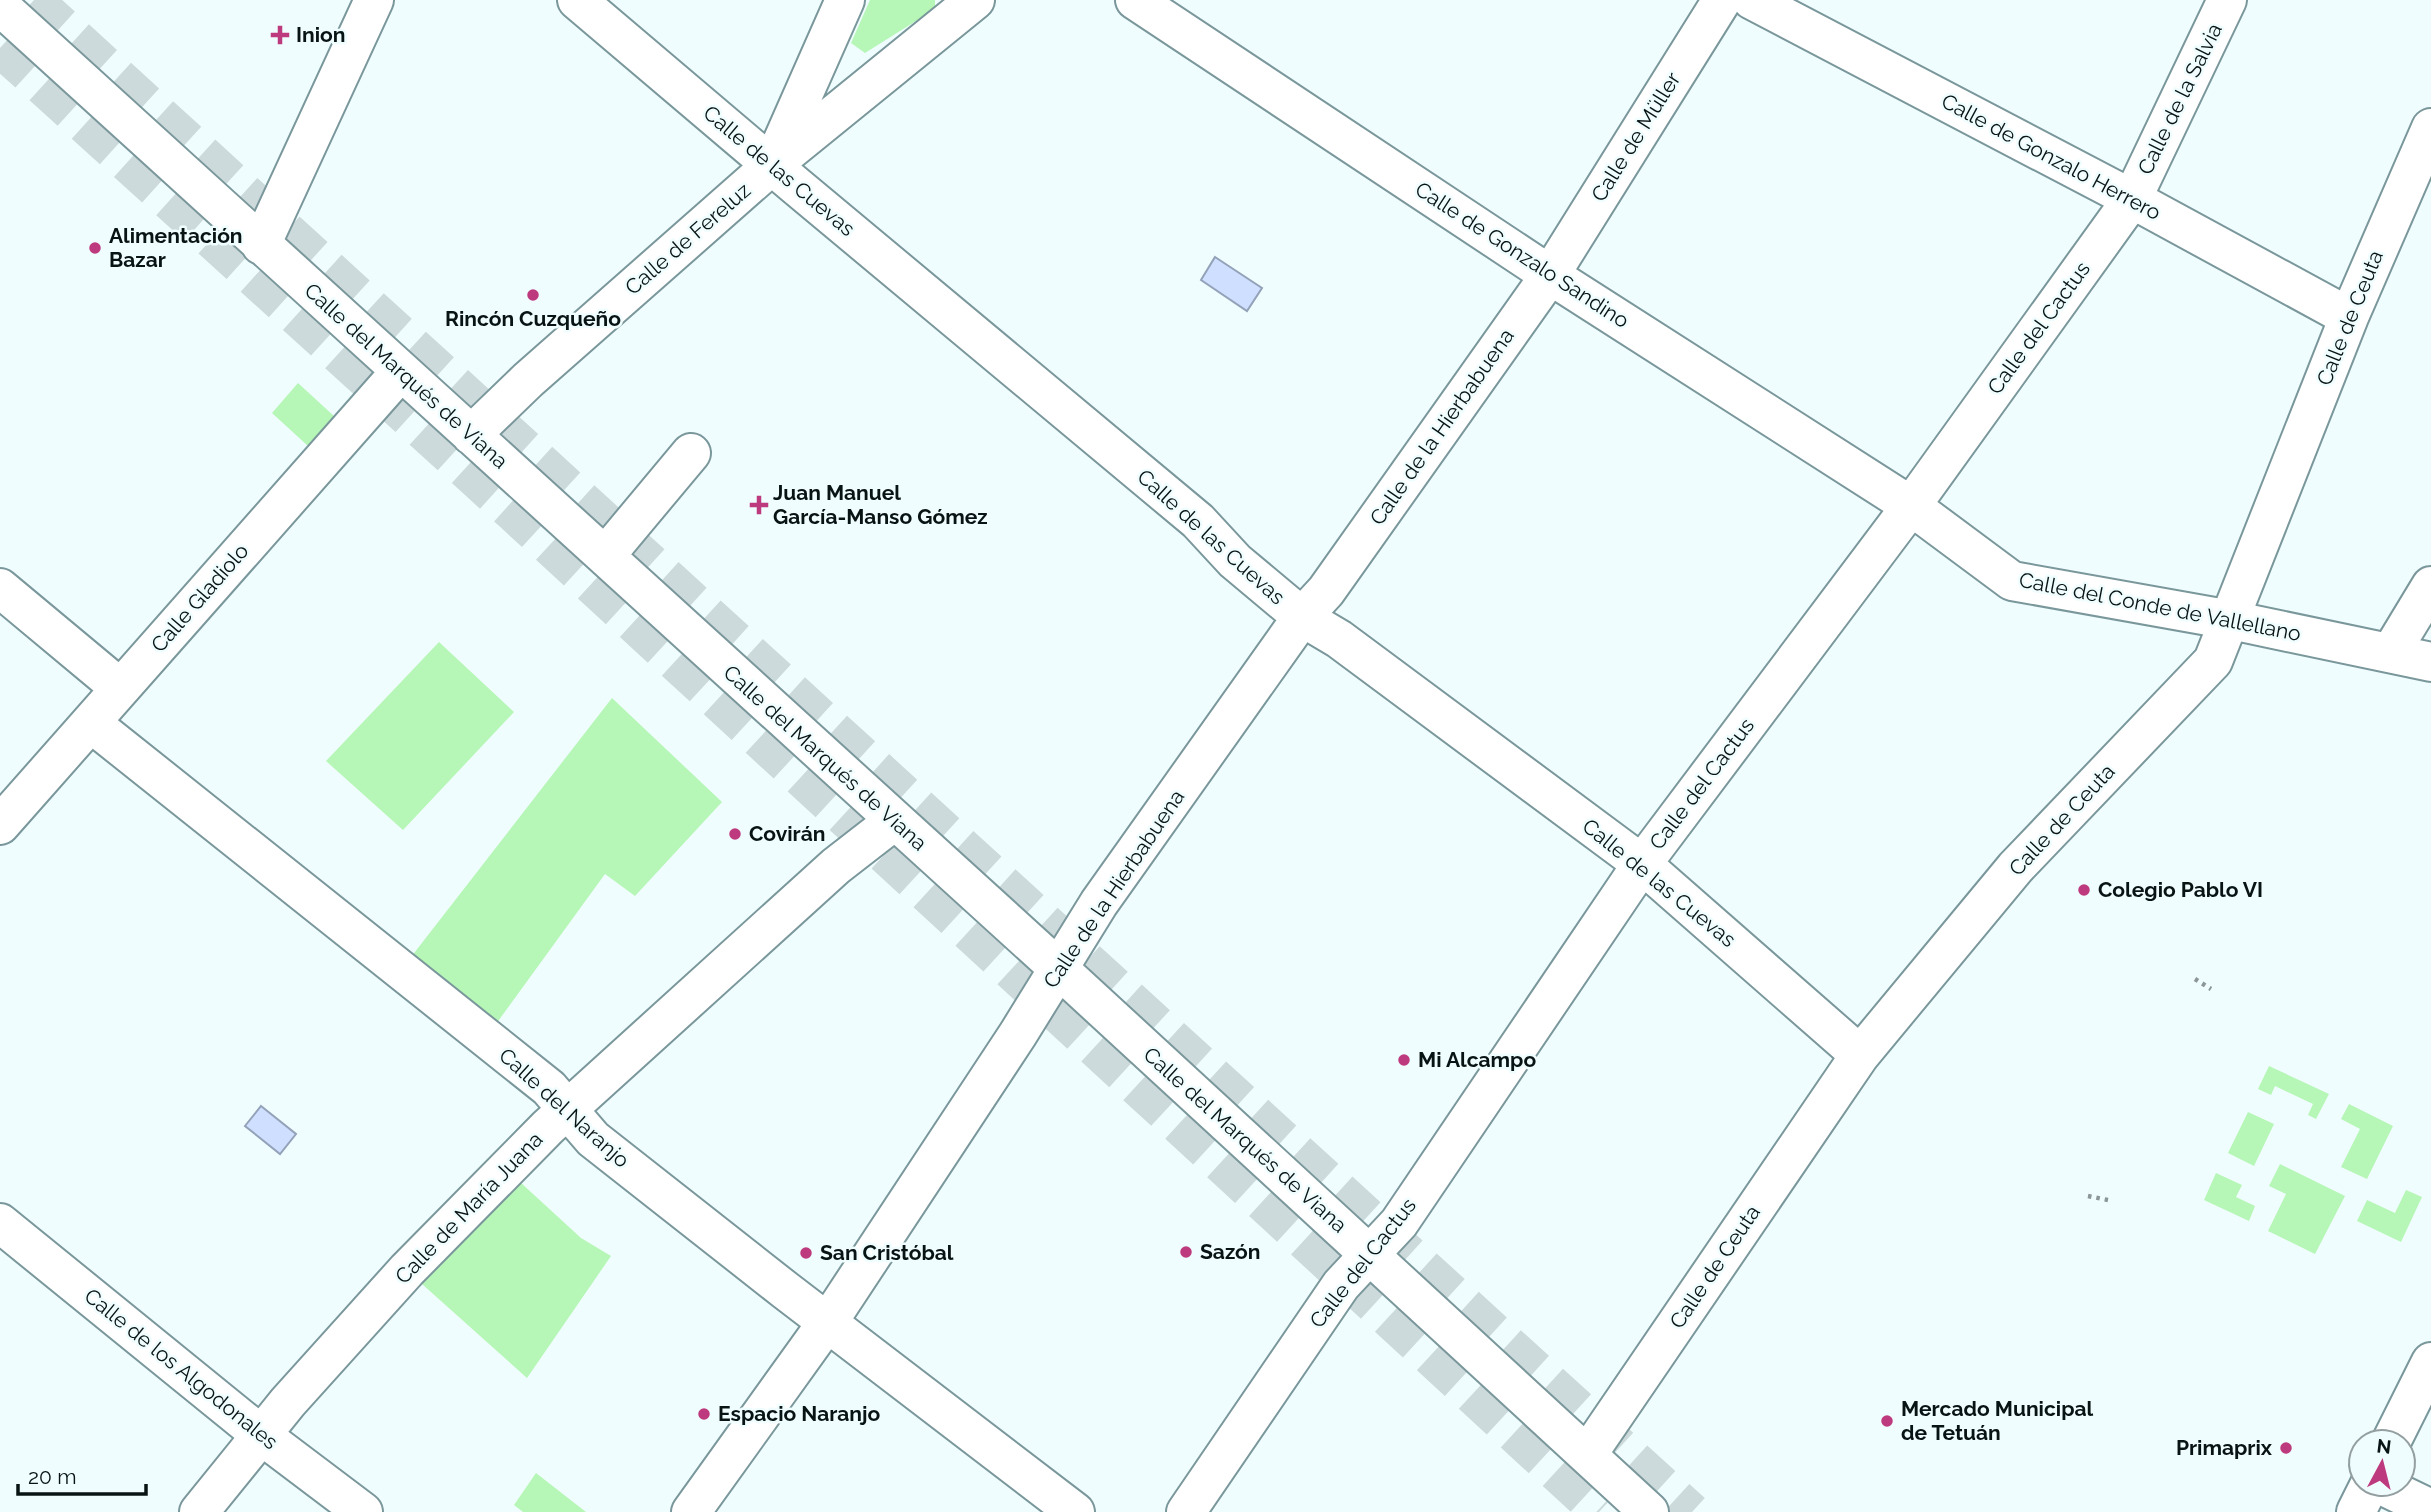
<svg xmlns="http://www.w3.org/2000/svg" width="2431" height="1512" viewBox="0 0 2431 1512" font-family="Raleway,sans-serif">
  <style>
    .green { fill: #b6f6b6 }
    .water { fill: #cfdfff; stroke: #93a2b8; stroke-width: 2 }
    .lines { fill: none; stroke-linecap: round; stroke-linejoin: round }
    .major-tunnel { stroke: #cddadb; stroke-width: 38; stroke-dasharray: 38 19; stroke-linecap: butt }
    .minor-casing { stroke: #7a979b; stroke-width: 42 }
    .major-casing { stroke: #7a979b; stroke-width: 42 }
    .path { stroke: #8a9697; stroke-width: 4.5; stroke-dasharray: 3.5 5; stroke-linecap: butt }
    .minor { stroke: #fff; stroke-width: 38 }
    .major { stroke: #fff; stroke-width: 38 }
    .poi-dot { fill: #be3a7e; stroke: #f0fdfe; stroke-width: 2.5 }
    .labels { text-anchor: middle; stroke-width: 5; stroke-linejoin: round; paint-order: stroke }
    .poi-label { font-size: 21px; font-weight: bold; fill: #081314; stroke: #f0fdfe; text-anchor: start }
    .street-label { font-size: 21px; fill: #081314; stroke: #f0fdfe }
  </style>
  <rect width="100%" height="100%" fill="#f0fdfe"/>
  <path class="green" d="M 870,0 L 935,0 L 935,9 L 865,53 L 851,43 Z
    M 298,383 L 335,417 L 308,446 L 272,413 Z
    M 439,642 L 514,712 L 403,830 L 326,761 Z
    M 612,698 L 722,802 L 635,896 L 605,874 L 496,1024 L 411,957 Z
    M 2269,1066 L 2329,1094 L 2316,1119 L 2308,1115 L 2313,1104 L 2275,1086 L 2271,1095 L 2258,1089 Z
    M 2349,1104 L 2393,1126 L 2367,1179 L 2341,1167 L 2360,1129 L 2341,1119 Z
    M 2248,1112 L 2274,1124 L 2254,1166 L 2228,1153 Z
    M 2280,1164 L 2345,1196 L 2315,1254 L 2268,1231 L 2286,1194 L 2269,1186 Z
    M 2216,1173 L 2242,1185 L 2236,1197 L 2255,1206 L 2249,1221 L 2204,1200 Z
    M 520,1182 L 581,1238 L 611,1256 L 527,1378 L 422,1284 Z
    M 2406,1190 L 2422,1197 L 2401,1242 L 2357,1221 L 2367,1200 L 2395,1213 Z
    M 536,1473 L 586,1512 L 523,1512 L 514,1505 Z"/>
  <path class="water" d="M 1215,257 L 1262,288 L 1247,311 L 1201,280 Z
    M 261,1106 L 296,1134 L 280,1154 L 245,1126 Z"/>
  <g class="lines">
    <path class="major-tunnel" d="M 34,0 L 1692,1512
      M 0,48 L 512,512 L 1599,1512"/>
    <defs>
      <path id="minor" d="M 577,0 L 795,185 L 1198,521 L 1235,561 L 1302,617 L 1339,639 L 1642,864 L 1860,1055
        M 1135,0 L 1550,275 L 1911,506 L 2012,581 L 2231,620 L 2431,662
        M 1752,0 L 2132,199 L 2349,317
        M 0,6 L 1059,969 L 1649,1512
        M 778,160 L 975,0
        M 261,245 L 374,0
        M 471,435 L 528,380 L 772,165 L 845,0
        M 605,556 L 691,453
        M 0,588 L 120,688
        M 2391,652 L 2431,586
        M 91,723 L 549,1088 L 593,1139 L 785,1290 L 1075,1512
        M 0,825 L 401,371
        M 0,1223 L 261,1435 L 363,1512
        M 1587,1455 L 1860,1055 L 2015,868 L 2213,661 L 2349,317 L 2431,128
        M 2379,1484 L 2431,1509
        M 199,1512 L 288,1402 L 407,1270 L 548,1127 L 836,866 L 894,821
        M 691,1512 L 836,1310 L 1018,1034 L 1099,903 L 1302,617 L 1326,591 L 1550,275 L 1722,0
        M 1186,1512 L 1341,1285 L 1399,1223 L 1642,864 L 1911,506 L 2132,199 L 2227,0"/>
      <path id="major" d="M 2391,1442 L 2431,1362
        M 2356,1512 L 2370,1484"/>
    </defs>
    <use href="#minor" class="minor-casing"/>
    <use href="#major" class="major-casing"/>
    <path class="path" d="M 2195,979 L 2211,989
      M 2088,1196 L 2108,1200"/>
    <use href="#minor" class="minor"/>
    <use href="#major" class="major"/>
  </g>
  <g class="poi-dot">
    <path d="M276.5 24.5h7v7h7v7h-7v7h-7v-7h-7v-7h7z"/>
    <circle cx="95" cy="248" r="7"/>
    <circle cx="533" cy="295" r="7"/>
    <path d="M755.5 494.5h7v7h7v7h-7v7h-7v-7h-7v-7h7z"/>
    <circle cx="735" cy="834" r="7"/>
    <circle cx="2084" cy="890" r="7"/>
    <circle cx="1404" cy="1060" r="7"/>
    <circle cx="1186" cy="1252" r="7"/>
    <circle cx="806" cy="1253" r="7"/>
    <circle cx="704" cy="1414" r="7"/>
    <circle cx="1887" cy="1421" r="7"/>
    <circle cx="2286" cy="1448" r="7"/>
  </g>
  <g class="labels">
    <g class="poi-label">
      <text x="296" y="42">Inion</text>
      <text x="109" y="243">Alimentación<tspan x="109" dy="24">Bazar</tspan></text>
      <text x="533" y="326" text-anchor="middle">Rincón Cuzqueño</text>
      <text x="773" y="500">Juan Manuel<tspan x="773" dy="24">García-Manso Gómez</tspan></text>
      <text x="749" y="841">Covirán</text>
      <text x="2098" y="897">Colegio Pablo VI</text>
      <text x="1418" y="1067">Mi Alcampo</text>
      <text x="1200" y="1259">Sazón</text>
      <text x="820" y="1260">San Cristóbal</text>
      <text x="1901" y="1416">Mercado Municipal<tspan x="1901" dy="24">de Tetuán</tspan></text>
      <text x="718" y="1421">Espacio Naranjo</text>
      <text x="2272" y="1455" text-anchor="end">Primaprix</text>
    </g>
    <g class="street-label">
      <text transform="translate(2180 99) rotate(-64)" y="7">Calle de la Salvia</text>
      <text transform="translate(1636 137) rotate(-58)" y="7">Calle de Müller</text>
      <text transform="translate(2051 157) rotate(28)" y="7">Calle de Gonzalo Herrero</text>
      <text transform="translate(779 171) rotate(40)" y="7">Calle de las Cuevas</text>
      <text transform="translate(688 239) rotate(-41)" y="7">Calle de Fereluz</text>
      <text transform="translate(1522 255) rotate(33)" y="7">Calle de Gonzalo Sandino</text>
      <text transform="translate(2350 318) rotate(-68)" y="7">Calle de Ceuta</text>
      <text transform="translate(2039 328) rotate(-54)" y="7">Calle del Cactus</text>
      <text transform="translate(406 376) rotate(42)" y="7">Calle del Marqués de Viana</text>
      <text transform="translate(1442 427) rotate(-55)" y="7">Calle de la Hierbabuena</text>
      <text transform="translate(1211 537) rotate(42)" y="7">Calle de las Cuevas</text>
      <text transform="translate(200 598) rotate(-49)" y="7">Calle Gladiolo</text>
      <text transform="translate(2160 607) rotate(11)" y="7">Calle del Conde de Vallellano</text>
      <text transform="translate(825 758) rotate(42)" y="7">Calle del Marqués de Viana</text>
      <text transform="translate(1702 784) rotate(-53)" y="7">Calle del Cactus</text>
      <text transform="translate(2062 820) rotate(-47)" y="7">Calle de Ceuta</text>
      <text transform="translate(1659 883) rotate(39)" y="7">Calle de las Cuevas</text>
      <text transform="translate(1114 889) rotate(-56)" y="7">Calle de la Hierbabuena</text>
      <text transform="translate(564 1108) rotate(42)" y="7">Calle del Naranjo</text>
      <text transform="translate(1245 1140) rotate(42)" y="7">Calle del Marqués de Viana</text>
      <text transform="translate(469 1208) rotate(-46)" y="7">Calle de María Juana</text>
      <text transform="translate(1363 1263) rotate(-52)" y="7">Calle del Cactus</text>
      <text transform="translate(1715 1267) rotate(-56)" y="7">Calle de Ceuta</text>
      <text transform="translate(181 1369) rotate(39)" y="7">Calle de los Algodonales</text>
    </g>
  </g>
  <g transform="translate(2382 1463) rotate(7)"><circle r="33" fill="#f0fdfe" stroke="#939fa0" stroke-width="2"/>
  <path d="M0-5L12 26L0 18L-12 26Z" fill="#be3a7e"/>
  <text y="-10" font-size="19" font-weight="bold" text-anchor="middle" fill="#081314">N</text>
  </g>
  <path d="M18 1484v10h128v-10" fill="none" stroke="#081314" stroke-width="3.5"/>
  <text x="28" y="1484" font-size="21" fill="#081314" stroke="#f0fdfe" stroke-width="5" paint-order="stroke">20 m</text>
</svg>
